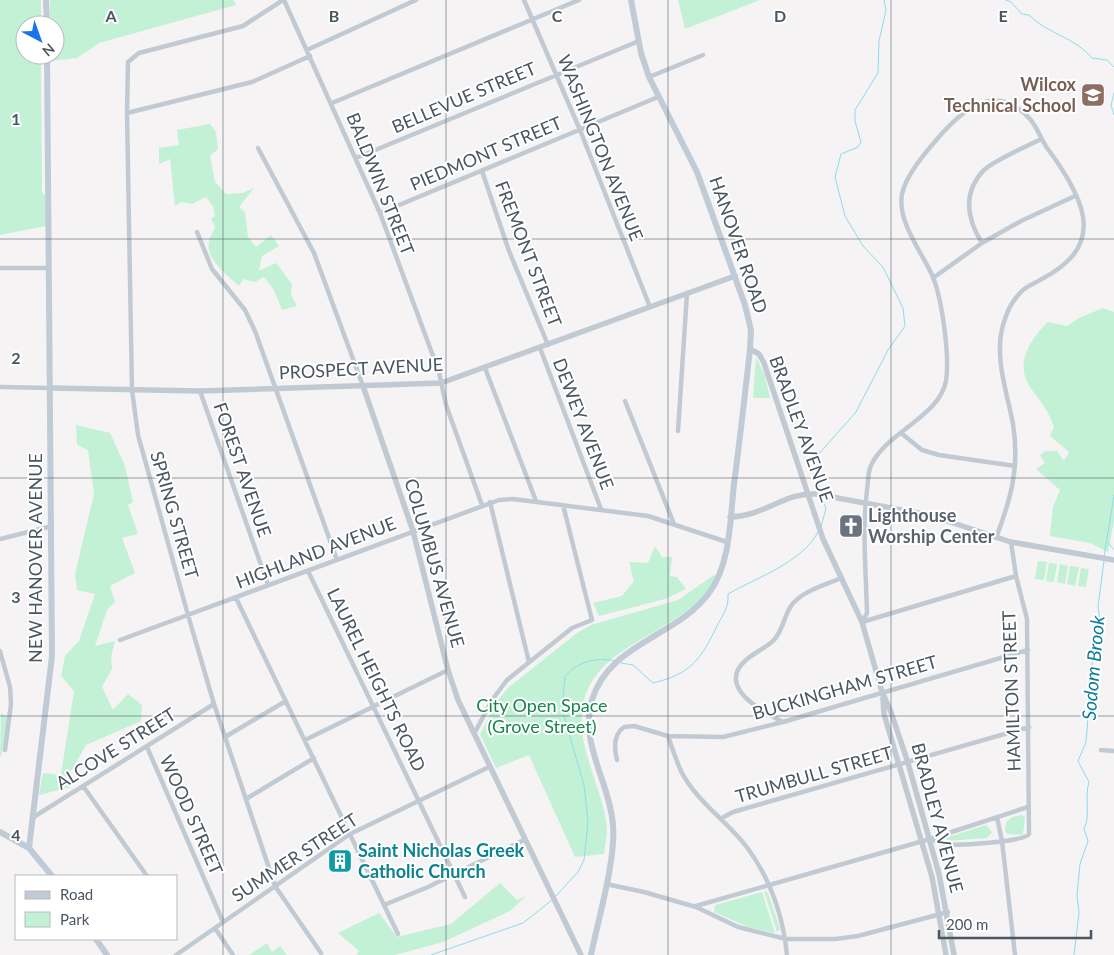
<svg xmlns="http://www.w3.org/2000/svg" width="1114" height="955" viewBox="0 0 1114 955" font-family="Lato,sans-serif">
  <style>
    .green { fill: #c3f1d5 }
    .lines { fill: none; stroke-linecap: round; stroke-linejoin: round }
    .stream { stroke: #90daee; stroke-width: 1 }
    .minor { stroke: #c1cad2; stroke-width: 4.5 }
    .tertiary { stroke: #c1cad2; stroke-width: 5.5 }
    .secondary { stroke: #c1cbd6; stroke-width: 6 }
    .grid { fill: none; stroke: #4a5661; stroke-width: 1; stroke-opacity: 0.55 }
    .labels { text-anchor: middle; stroke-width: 4; stroke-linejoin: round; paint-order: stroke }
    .education-label { font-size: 18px; font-weight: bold; fill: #785e54; stroke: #fff; text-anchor: end }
    .street-label { font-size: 18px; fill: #4a5661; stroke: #fff }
    .worship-label { font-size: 18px; font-weight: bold; fill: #5b616d; stroke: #fff; text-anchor: start }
    .park-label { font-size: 18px; fill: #17864f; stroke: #fff }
    .culture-label { font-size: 18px; font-weight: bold; fill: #0d838f; stroke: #fff; text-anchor: start }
    .water-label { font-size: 19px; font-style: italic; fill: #0c7c9b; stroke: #fff }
    .grid-label { font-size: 16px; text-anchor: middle; font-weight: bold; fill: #4a5661; stroke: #fff; stroke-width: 4; stroke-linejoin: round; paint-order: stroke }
  </style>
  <rect width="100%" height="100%" fill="#f5f3f3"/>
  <path class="green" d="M 0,0 L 41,0 L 41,25 L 25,25 L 25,55 L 41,55 L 42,192 L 45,195 L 46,226 L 0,235 Z
    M 50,0 L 233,0 L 236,5 L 99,43 L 77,58 L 51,61 L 51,55 L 55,55 L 55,25 L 50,25 Z
    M 678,0 L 760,0 L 685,29 Z
    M 210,124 L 216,132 L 218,149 L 210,156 L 215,182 L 226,194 L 242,193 L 254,188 L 239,207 L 245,212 L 248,237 L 256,247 L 271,235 L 279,246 L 262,256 L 259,271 L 276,263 L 292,284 L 291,295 L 297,306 L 282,310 L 274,290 L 264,277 L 255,282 L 243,279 L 239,286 C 228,276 205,259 209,242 C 210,237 213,232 215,227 L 211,219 L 215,216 L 213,206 L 206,197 L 192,204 L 182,202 L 175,206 L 170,159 L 159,164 L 159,148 L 179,145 L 177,130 Z
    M 1103,308 L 1114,312 L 1114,521 L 1108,552 L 1090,543 L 1050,536 L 1053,507 L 1060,490 L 1036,469 L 1045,463 L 1040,455 L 1046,451 L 1057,451 L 1064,461 L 1069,452 L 1050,436 L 1054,427 C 1049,411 1040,401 1030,387 C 1014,364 1031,338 1048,322 L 1067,326 L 1079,318 Z
    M 756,357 L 765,376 L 770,398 L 753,398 Z
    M 76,425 L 110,433 L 125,466 L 133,502 L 128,505 L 138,534 L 122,538 L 135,573 L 110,586 L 115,602 L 107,610 L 95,646 L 115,641 L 111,657 L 112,669 L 102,687 L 113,710 L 128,694 L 142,705 L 141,721 L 86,745 L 66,780 L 71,787 L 39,795 L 43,773 L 61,775 L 74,691 L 61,676 L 65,656 L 79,641 L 95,594 L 77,590 L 75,574 L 94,494 L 88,450 L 77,445 Z
    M 655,546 L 662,557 L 672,557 L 670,576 L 677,577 L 686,589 L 665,599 L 599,616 L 593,603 L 622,596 L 634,581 L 629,562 L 648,563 Z
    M 1038,561 L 1047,562 L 1044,580 L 1035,579 Z
    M 1049,563 L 1057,564 L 1054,582 L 1046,581 Z
    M 1060,564 L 1068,566 L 1065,584 L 1057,582 Z
    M 1070,566 L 1079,567 L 1075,586 L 1067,584 Z
    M 1081,568 L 1089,569 L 1086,587 L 1078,586 Z
    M 714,575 L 717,577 C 710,587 703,598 693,606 C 657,637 593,652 583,705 C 575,747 603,787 607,828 C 607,836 605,846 604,854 L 575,857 L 529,755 L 496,768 L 480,734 L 498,700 L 509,687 L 577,633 L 591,625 L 678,600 Z
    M 1,713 L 8,717 L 6,739 L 0,758 Z
    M 1022,815 L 1025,817 L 1023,835 L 1007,834 L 1005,830 L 1006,822 L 1012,817 Z
    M 986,825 L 992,832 L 987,838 L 947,841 L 945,838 Z
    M 500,883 L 517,900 L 526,896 L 510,911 L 443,942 L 395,955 L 356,955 L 359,951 L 338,933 L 379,913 L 397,937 L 451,924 Z
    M 764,891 L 768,893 L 780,929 L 777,932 Z
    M 762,892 L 775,933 L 748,927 L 714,912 L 715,905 Z
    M 267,943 L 272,952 L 280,946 L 287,955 L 249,955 Z"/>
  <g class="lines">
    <path class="stream" d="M 1006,0 L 1011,2 L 1022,14 L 1029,15 C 1046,33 1076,38 1092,58 L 1107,60 L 1114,67
      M 1114,93 L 1111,105 L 1114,115
      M 821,493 L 816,472 L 817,456 L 856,412 L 888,350 L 905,326 L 903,308 L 883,267 L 863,246 L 845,216 L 835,177 L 841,154 L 858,147 L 861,142 L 855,121 L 855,110 L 878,73 L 879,41 L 886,10 L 884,0
      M 821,526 L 826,509 L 822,497
      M 1108,542 L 1113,549
      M 1104,557 L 1114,495
      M 621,663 L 633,665 L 653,683 C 691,674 701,659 717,626 C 723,614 729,608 728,594 C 756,578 803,562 818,532
      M 555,897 L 578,872 L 584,860 L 588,822 L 584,785 L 562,709 L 565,676 C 580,661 594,657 615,661
      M 431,955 L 523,923 L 552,900
      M 1074,955 L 1079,913 L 1077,895 L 1080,864 L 1088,841 L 1084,829 C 1091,815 1084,798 1089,782 L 1078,761 L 1086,742 L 1093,652 L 1100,620 L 1098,607 L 1104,561"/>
    <path class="minor" d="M 283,0 L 243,26 L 139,53 L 128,62 L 127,113 L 132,390 L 138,435 L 188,615 L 214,704 L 275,886 L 321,953
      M 284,0 L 380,213 L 439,372 L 446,405 L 482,505
      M 524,0 L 580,130 L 650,307
      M 307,50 L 416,0
      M 649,77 L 703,55
      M 332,103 L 579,0
      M 127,113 L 252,82 L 310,56
      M 258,148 L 314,253 L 363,386
      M 356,158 L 639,41
      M 482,171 L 509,251 L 548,345
      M 380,213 L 658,97
      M 197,232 L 212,269 L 245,310 L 255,331 L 337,560
      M 982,243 C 967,219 962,194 983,171 C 992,161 1028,146 1041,139
      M 0,268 L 49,268
      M 933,278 L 982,243 L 1021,221 L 1075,196
      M 540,348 L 601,509
      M 485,368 L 536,501
      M 0,387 L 50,388
      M 200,391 L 268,585
      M 625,401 L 674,524
      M 678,431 L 687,293
      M 901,433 L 922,450 L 939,455 L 1015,466
      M 490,502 L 529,662
      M 0,539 L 52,526
      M 308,571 L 465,897
      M 236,598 L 398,934
      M 862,622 L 867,613 C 866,572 862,530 867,490 C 868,483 868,474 870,468 C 883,433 939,418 946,381 C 950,356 942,300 933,277 C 922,252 897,222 902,194 C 906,175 925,153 938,138 C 963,109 996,81 1030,119 C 1037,127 1041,139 1047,148 C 1060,165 1080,195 1083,217 C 1088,249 1065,267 1040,280 C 1034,284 1026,286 1021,292 C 1011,302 1007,312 1003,325 C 994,358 1007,392 1013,424 C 1020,468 1011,498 996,538
      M 862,622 L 1016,576
      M 120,640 L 499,500 L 513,499 L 648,516 L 727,542
      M 0,651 L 10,687 L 11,704 L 5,750
      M 783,722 C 763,712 715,687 746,660 C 755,652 766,648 774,640 C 783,630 784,616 791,606 C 801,591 826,585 841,578
      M 474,734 L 492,700 L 507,680 L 572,628 L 592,620 L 563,505
      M 668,736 C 672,748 676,760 681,771 C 696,801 726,820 746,846 C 770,878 783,916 787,955
      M 225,737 L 286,701
      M 305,740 L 448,670
      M 147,747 L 223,922
      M 1101,750 L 1114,751
      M 617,760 C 614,748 614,734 624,727 L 634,726 L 668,736 L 723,737 L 783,722 L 1028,650
      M 83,786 L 147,876
      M 246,799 L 314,758
      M 997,817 L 1002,841 L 1015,955
      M 32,818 L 214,704
      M 722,818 L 733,812 L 1029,727
      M 930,839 C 935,840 940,843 945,844 C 957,846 1023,842 1029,834 L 1027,619 L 1016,576 L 1011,542
      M 606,884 L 644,892 L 696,907 L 738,927 L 786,939 L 835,939 L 858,936 L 948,912
      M 384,905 L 428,887 L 524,840
      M 696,906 L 930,839 L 1028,807
      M 215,928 L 233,955
      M 176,955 L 350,834 L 489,767"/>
    <path class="tertiary" d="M 750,349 L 759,354 L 764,363 L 823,539 L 862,622 L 882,692 L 891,712 L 908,763 L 939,874 L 954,955
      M 363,386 L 413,531 L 448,670 L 458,700 L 581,955
      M 50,388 L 200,391 L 441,383 L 735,276
      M 730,517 C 765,516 785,492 816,494 L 929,515 L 1011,542 L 1114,560
      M 883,698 L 884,714 L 932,877 L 946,955"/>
    <path class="secondary" d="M 46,0 L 47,25
      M 0,832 L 29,848 L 52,876
      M 29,848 L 52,656 L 47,55
      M 96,939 L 107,955
      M 591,955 C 598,920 616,860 613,825 C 610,783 579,743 592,700 C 609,643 677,637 709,593 C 731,563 730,519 734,484 C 740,439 745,394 750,349 L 751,330 L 745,305 L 697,172 L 649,77 L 641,53 L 631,0"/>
  </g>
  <path class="grid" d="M 223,0 L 223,955M 446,0 L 446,955M 668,0 L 668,955M 891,0 L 891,955M 0,239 L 1114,239M 0,478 L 1114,478M 0,716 L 1114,716"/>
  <defs>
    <symbol id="school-square" viewBox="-11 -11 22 22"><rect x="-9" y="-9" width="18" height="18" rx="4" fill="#8d6e63" stroke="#fff"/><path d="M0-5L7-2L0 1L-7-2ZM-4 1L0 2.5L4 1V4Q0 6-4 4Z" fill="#fff"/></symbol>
    <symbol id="church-square" viewBox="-11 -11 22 22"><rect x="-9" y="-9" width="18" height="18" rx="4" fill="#6b7280" stroke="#fff"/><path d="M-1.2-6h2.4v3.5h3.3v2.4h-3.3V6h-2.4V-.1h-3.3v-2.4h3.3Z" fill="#fff"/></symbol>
    <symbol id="building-square" viewBox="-11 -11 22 22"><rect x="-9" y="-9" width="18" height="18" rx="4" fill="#0f9aa8" stroke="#fff"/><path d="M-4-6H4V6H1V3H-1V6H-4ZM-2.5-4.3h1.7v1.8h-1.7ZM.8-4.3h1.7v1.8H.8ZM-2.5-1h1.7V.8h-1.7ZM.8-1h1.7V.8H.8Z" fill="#fff"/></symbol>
  </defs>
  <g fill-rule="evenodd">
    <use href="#school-square" x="1079" y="81" width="28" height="28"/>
    <use href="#church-square" x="837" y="512" width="28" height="28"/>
    <use href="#building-square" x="326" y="847" width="28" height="28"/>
  </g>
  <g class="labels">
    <g class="education-label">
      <text x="1076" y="91">Wilcox<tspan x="1076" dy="21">Technical School</tspan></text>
    </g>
    <g class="street-label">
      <text transform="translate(464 98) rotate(-23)" y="6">BELLEVUE STREET</text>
      <text transform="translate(600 148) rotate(68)" y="6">WASHINGTON AVENUE</text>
      <text transform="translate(486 154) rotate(-23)" y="6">PIEDMONT STREET</text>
      <text transform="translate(380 184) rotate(68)" y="6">BALDWIN STREET</text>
      <text transform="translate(738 245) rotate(71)" y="6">HANOVER ROAD</text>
      <text transform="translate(528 254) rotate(69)" y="6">FREMONT STREET</text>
      <text transform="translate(361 369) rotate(-3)" y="6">PROSPECT AVENUE</text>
      <text transform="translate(583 424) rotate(69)" y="6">DEWEY AVENUE</text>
      <text transform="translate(801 429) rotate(70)" y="6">BRADLEY AVENUE</text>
      <text transform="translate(242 470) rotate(71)" y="6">FOREST AVENUE</text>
      <text transform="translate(174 515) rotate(74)" y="6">SPRING STREET</text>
      <text transform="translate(316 553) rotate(-21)" y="6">HIGHLAND AVENUE</text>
      <text transform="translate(36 558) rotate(-90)" y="6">NEW HANOVER AVENUE</text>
      <text transform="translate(434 563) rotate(74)" y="6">COLUMBUS AVENUE</text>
      <text transform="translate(376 680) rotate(64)" y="6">LAUREL HEIGHTS ROAD</text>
      <text transform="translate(845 688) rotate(-16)" y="6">BUCKINGHAM STREET</text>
      <text transform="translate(1012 691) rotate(-92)" y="6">HAMILTON STREET</text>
      <text transform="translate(116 749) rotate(-32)" y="6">ALCOVE STREET</text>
      <text transform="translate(814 775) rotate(-16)" y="6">TRUMBULL STREET</text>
      <text transform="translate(191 815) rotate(66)" y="6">WOOD STREET</text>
      <text transform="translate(937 818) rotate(75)" y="6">BRADLEY AVENUE</text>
      <text transform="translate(295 858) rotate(-33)" y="6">SUMMER STREET</text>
    </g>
    <g class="worship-label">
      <text x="868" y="522">Lighthouse<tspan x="868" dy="21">Worship Center</tspan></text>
    </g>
    <g class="park-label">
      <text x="542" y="712">City Open Space<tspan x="542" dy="21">(Grove Street)</tspan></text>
    </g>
    <g class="culture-label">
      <text x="358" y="857">Saint Nicholas Greek<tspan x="358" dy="21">Catholic Church</tspan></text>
    </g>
    <g class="water-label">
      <text transform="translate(1093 668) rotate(-85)" y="7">Sodom Brook</text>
    </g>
  </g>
  <g class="grid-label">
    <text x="111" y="22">A</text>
    <text x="334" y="22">B</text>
    <text x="557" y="22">C</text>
    <text x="780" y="22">D</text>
    <text x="1003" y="22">E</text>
    <text x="16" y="125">1</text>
    <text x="16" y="364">2</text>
    <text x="16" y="603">3</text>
    <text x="16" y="841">4</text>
  </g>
  <rect x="15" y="875" width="162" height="65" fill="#ffffff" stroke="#b7bbc0"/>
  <rect x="25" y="891" width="25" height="8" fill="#c1cbd6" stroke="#b7bbc0"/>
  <text x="60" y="900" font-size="15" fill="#4a5661">Road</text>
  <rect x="25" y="912" width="25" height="15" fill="#c3f1d5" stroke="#b7bbc0"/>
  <text x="60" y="925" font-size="15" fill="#4a5661">Park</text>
  <g transform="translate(40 40) rotate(139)"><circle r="24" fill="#ffffff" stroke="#b7bbc0"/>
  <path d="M0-4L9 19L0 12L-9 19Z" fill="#1a73e8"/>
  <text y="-8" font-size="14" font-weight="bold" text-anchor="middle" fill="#4a5661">N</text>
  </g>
  <path d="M939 930v8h152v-8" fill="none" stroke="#4a5661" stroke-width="2.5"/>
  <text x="946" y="930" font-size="15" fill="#4a5661" stroke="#ffffff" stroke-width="4" paint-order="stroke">200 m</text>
</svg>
